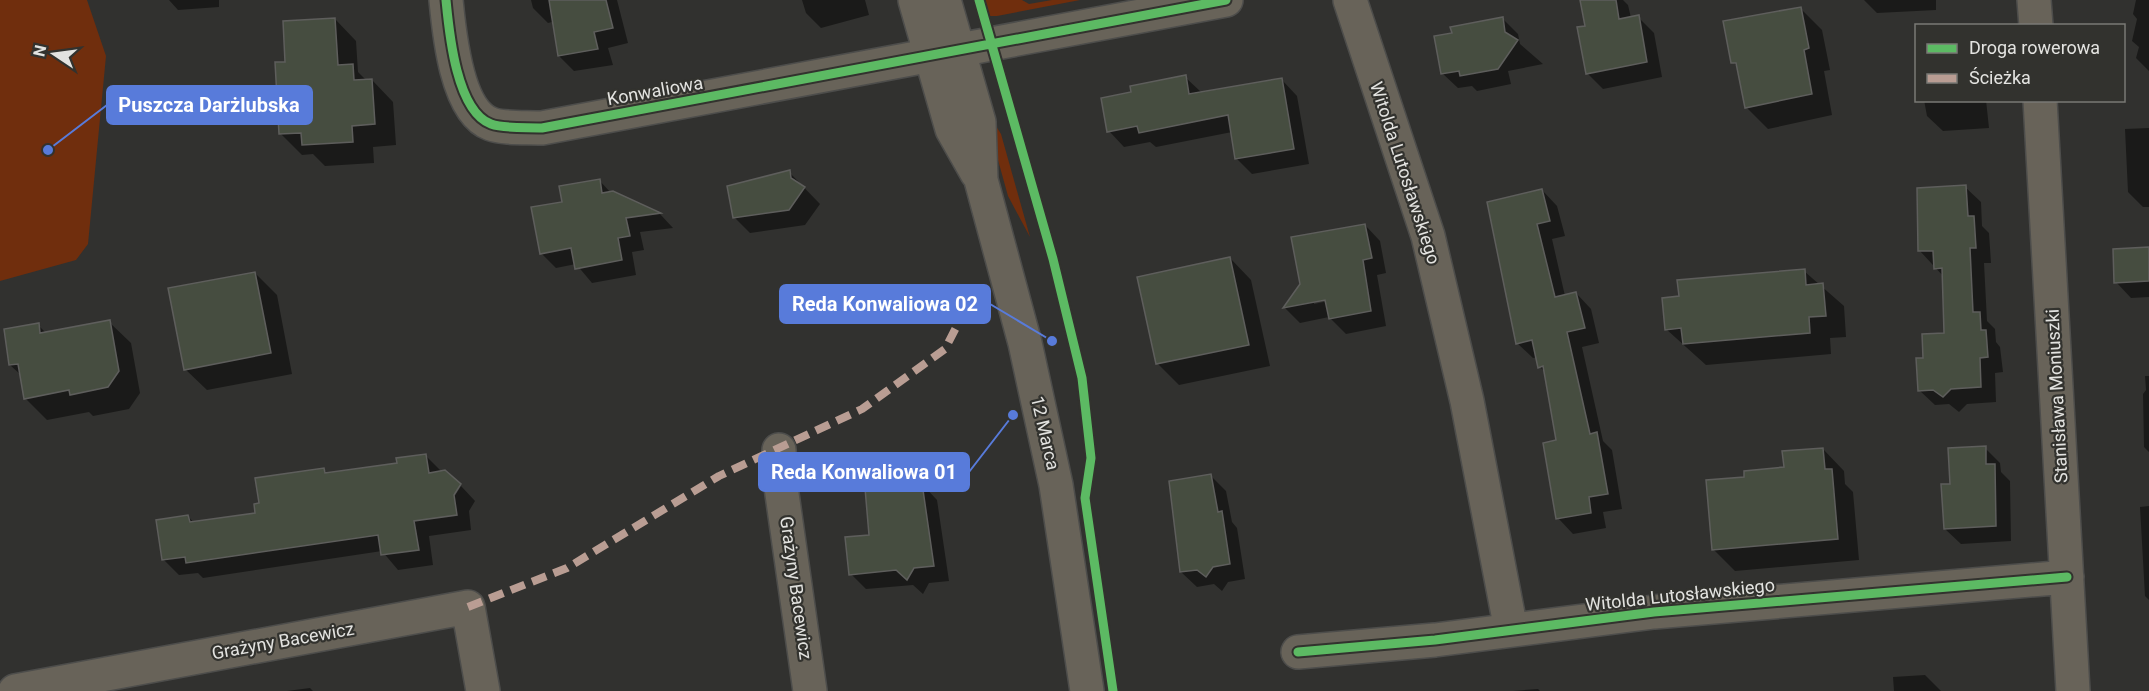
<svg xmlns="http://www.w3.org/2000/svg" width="2149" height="691" viewBox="0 0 2149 691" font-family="Roboto,sans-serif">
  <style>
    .green { fill: #702e0d }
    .shadow { fill: #0007; fill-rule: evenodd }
    .building { fill: #464d40; stroke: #5e5e5c; stroke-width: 1.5 }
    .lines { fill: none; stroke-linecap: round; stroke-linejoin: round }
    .minor-casing { stroke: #4d4d4b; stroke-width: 36 }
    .minor { stroke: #686359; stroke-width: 33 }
    .quiet { stroke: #b99d93; stroke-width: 8; stroke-dasharray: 15 8; stroke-linecap: butt }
    .cycleway-casing { stroke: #32322e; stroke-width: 13 }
    .cycleway { stroke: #5cba63; stroke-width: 9 }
    .labels { text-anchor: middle; stroke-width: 4.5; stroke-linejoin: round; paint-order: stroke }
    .street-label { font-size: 18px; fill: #e3e3e0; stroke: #32322e }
    .leader { fill: none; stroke: #587bda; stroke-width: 2 }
    .callout-dot { fill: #587bda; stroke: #32322e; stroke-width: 2 }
    .callout { fill: #587bda; stroke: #587bda; stroke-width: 2 }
    .callout-label { font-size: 20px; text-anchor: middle; font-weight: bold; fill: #fff }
  </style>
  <rect width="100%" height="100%" fill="#31312f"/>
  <path class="green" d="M 0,0 L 87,0 L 106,56 L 88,244 L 76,260 L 0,281 Z
    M 984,0 L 1022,0 L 1029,4 L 1052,0 L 1080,0 L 997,16 L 989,16 Z
    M 994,123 L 1001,134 L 1030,237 L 1008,196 L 988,124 Z"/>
  <path class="shadow" d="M 169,0 L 219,0 L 219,7 L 178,10 Z
    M 531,0 L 617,0 L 628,43 L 608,48 L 613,65 L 574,71 L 559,56 L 552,22 L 548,23 L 533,8 Z
    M 802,0 L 865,0 L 869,15 L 821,28 L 806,13 Z
    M 1581,0 L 1623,0 L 1628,5 L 1631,18 L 1638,17 L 1654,33 L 1662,77 L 1603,89 L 1587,73 L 1586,27 Z
    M 1864,0 L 1936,0 L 1936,10 L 1877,13 Z
    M 2136,0 L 2149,0 L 2149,71 L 2136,58 L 2139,47 L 2132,41 L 2137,19 L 2133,14 Z
    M 1800,8 L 1822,30 L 1830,70 L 1824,71 L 1832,115 L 1768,129 L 1746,107 L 1739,68 L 1733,62 Z
    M 335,19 L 356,41 L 358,72 L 367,81 L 372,80 L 393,102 L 396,145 L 373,147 L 374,163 L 325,166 L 313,154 L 302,155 L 280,133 L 287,63 Z
    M 1503,19 L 1518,34 L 1520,44 L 1543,64 L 1508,71 L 1511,84 L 1477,91 L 1472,86 L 1458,88 L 1442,73 L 1453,34 Z
    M 1185,77 L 1201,92 L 1282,80 L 1297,96 L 1309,164 L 1252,174 L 1236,158 L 1232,132 L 1156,147 L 1150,142 L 1124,147 L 1109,131 L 1133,94 Z
    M 1924,100 L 1986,100 L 1989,128 L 1943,131 L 1927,116 Z
    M 2149,128 L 2149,207 L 2143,207 L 2128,192 L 2125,129 Z
    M 789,172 L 820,204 L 805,225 L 750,233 L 734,217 Z
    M 599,180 L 611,193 L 660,214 L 673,228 L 640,232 L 644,250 L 632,252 L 636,275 L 592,283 L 576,264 L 556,268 L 541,253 L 564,203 Z
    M 1965,187 L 1981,202 L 1982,226 L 1989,233 L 1991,263 L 1984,263 L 1987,321 L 1995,329 L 1996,342 L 2000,347 L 2003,372 L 1995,373 L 1996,402 L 1967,404 L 1959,412 L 1949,404 L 1935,405 L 1919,390 L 1925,359 L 1946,334 L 1944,277 L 1920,251 Z
    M 1542,190 L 1557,206 L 1565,236 L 1552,239 L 1565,296 L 1576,293 L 1591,309 L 1599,343 L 1582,347 L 1603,441 L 1612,450 L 1622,509 L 1603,512 L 1606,528 L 1573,534 L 1558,518 L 1557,442 L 1546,373 L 1540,367 L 1537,357 L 1533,358 L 1517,343 Z
    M 1365,225 L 1380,241 L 1386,273 L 1377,275 L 1386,326 L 1346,334 L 1329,317 L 1300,323 L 1285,308 L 1302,284 ZM 1332,297 L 1333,300 L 1314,304 L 1314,301 Z
    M 2149,249 L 2149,297 L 2131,298 L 2116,282 Z
    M 1230,258 L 1251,280 L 1270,366 L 1179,385 L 1158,364 L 1139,278 Z
    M 1804,271 L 1844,306 L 1846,337 L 1830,338 L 1831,354 L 1706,365 L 1666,329 L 1680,297 Z
    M 255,273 L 277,295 L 292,374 L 207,390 L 185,369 Z
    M 109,322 L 131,343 L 140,393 L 129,409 L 93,416 L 89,412 L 47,420 L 26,399 L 22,376 L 10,365 L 38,325 L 46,333 Z
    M 2145,376 L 2149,376 L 2149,452 L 2144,447 L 2143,394 L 2146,390 Z
    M 1985,448 L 2000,463 L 2001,472 L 2010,481 L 2011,541 L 1961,544 L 1945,529 L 1952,485 Z
    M 1823,449 L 1844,471 L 1845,484 L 1853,492 L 1859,560 L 1735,571 L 1714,550 L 1785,469 Z
    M 426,456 L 442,472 L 449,500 L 451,502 L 461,486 L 475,501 L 469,511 L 471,530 L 429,536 L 433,565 L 398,570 L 382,551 L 203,578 L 198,573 L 179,575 L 164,560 L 188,516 L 194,523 L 257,514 L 324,470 L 328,474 L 399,464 Z
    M 1211,476 L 1226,491 L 1232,522 L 1237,528 L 1245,579 L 1228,582 L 1222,591 L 1214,584 L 1197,587 L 1181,572 Z
    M 922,484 L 937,500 L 949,581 L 929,583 L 923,594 L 913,585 L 866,589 L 851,574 L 871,536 Z
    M 2149,506 L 2149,600 L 2145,596 L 2140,507 Z
    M 1925,675 L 1941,691 L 1894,691 L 1893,677 Z
    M 310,688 L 313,691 L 287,691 Z
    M 1538,689 L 1540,691 L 1513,691 Z"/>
  <path class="building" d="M 549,0 L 606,0 L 613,28 L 594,32 L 598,49 L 558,56 Z
    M 1580,0 L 1616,0 L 1619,19 L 1639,15 L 1647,62 L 1586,74 L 1577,27 L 1585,26 Z
    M 1801,7 L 1809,48 L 1804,50 L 1812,94 L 1745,108 L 1736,63 L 1731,63 L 1723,21 Z
    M 1503,17 L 1505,32 L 1518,40 L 1498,69 L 1460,76 L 1459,71 L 1441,74 L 1434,36 L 1452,33 L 1450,27 Z
    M 335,18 L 338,65 L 353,64 L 354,80 L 372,79 L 375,124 L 352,126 L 353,142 L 302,145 L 301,133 L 279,134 L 275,62 L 285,62 L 283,21 Z
    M 1186,75 L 1189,94 L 1282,78 L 1294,149 L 1235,159 L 1228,115 L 1139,133 L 1137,126 L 1107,132 L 1101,98 L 1131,92 L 1130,86 Z
    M 790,170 L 791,178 L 805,187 L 789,210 L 733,218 L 727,186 Z
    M 600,179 L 602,193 L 613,191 L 661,213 L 626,218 L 630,236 L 618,238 L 622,260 L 575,269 L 571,248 L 540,254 L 531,207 L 562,202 L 559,186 Z
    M 1966,185 L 1968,216 L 1974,216 L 1976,248 L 1970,248 L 1973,312 L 1980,312 L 1981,330 L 1986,330 L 1988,357 L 1980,358 L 1981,387 L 1951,389 L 1943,397 L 1933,390 L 1918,391 L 1916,358 L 1923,358 L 1922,334 L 1944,333 L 1942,268 L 1934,269 L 1933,251 L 1918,251 L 1917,188 Z
    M 1542,189 L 1550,221 L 1537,224 L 1555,297 L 1576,292 L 1585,328 L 1567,332 L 1590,434 L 1597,432 L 1608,494 L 1589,497 L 1591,513 L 1556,519 L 1543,443 L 1556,440 L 1543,366 L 1538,368 L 1532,340 L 1516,344 L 1487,202 Z
    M 1365,224 L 1372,258 L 1363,260 L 1371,311 L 1329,319 L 1325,300 L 1283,308 L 1300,284 L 1291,237 Z
    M 2149,247 L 2149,281 L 2114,283 L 2113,249 Z
    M 1230,257 L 1249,345 L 1156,364 L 1137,277 Z
    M 1805,269 L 1806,285 L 1823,283 L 1826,316 L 1809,317 L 1810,333 L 1683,344 L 1681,328 L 1665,330 L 1662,298 L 1679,296 L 1677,280 Z
    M 255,272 L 271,353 L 184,370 L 168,288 Z
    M 110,320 L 119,371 L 108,387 L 70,395 L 69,390 L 24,399 L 18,364 L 9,365 L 4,329 L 39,323 L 40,333 Z
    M 1986,446 L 1986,464 L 1995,464 L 1996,526 L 1944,529 L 1941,484 L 1950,484 L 1948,448 Z
    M 1823,448 L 1825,469 L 1832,469 L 1838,539 L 1712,550 L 1706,480 L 1744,477 L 1744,471 L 1784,467 L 1782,451 Z
    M 426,454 L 429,473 L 445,470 L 461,484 L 454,495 L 457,515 L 414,521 L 419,550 L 381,555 L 378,535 L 186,563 L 185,557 L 162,560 L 156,520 L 188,515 L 190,522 L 255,513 L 254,504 L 259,503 L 255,478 L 324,468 L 325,473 L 397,463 L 396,458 Z
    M 1211,474 L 1218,512 L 1222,511 L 1230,564 L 1213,567 L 1206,577 L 1197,570 L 1180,572 L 1169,481 Z
    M 922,483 L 934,566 L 914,568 L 907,580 L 896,570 L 849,575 L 845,537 L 869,535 L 865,488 Z"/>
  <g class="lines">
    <defs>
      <path id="minor" d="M 446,0 C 449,31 456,111 491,124 C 505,129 527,127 542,128 L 1226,0
        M 915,0 L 952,129 L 977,173
        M 944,0 L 979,122 L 981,180 L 1025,343 L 1056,485 L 1087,691
        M 1350,0 L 1428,236 L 1467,401 L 1511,630
        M 2034,0 L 2036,26
        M 2040,100 L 2073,691
        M 779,450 L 781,487 L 810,691
        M 1298,652 L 1435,640 L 1654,612 L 2067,577
        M 15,691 L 468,607 L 483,691"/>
    </defs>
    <use href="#minor" class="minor-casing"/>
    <use href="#minor" class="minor"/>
    <path class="quiet" d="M 468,607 L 567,568 L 719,476 L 862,409 L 945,349 L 978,285"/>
    <defs>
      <path id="cycleway" d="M 446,0 C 449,31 456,111 491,124 C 505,129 527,127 542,128 L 1226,0
        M 979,0 L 1053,259 L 1082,378 L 1091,458 L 1085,498 L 1113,691
        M 1298,652 L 1435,640 L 1654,612 L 2067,577"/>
    </defs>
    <use href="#cycleway" class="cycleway-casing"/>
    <use href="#cycleway" class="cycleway"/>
  </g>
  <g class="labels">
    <g class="street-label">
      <text transform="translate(655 91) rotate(-10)" y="6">Konwaliowa</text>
      <text transform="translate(1405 173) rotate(72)" y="6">Witolda Lutosławskiego</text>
      <text transform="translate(2057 396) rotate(-93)" y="6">Stanisława Moniuszki</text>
      <text transform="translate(1045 433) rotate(77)" y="6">12 Marca</text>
      <text transform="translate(796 588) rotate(82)" y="6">Grażyny Bacewicz</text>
      <text transform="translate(1680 595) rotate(-6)" y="6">Witolda Lutosławskiego</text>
      <text transform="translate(283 641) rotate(-10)" y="6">Grażyny Bacewicz</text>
    </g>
  </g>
  <path class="leader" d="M48 150L107 105M1052 341L990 304M1013 415L969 472"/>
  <g class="callout-dot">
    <circle cx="48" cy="150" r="6"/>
    <circle cx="1052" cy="341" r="6"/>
    <circle cx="1013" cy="415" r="6"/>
  </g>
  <g class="callout">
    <rect x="107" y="86" width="205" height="38" rx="6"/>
    <rect x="780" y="285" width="210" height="38" rx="6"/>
    <rect x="759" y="453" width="210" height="38" rx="6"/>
  </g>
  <g class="callout-label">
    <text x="209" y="112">Puszcza Darżlubska</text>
    <text x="885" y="311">Reda Konwaliowa 02</text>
    <text x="864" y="479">Reda Konwaliowa 01</text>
  </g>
  <rect x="1915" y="24" width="210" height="78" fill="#32322e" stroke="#797975" stroke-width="1.5"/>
  <rect x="1927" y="44" width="30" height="9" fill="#5cba63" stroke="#797975" stroke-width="1.5"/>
  <text x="1969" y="54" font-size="18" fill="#e3e3e0">Droga rowerowa</text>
  <rect x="1927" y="74" width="30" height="9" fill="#b99d93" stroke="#797975" stroke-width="1.5"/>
  <text x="1969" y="84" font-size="18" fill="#e3e3e0">Ścieżka</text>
  <g transform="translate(54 54) rotate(283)" stroke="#32322e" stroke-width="4.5" paint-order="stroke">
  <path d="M0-4.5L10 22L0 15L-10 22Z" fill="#e3e3e0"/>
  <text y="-9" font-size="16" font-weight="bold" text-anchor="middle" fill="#e3e3e0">N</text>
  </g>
</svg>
